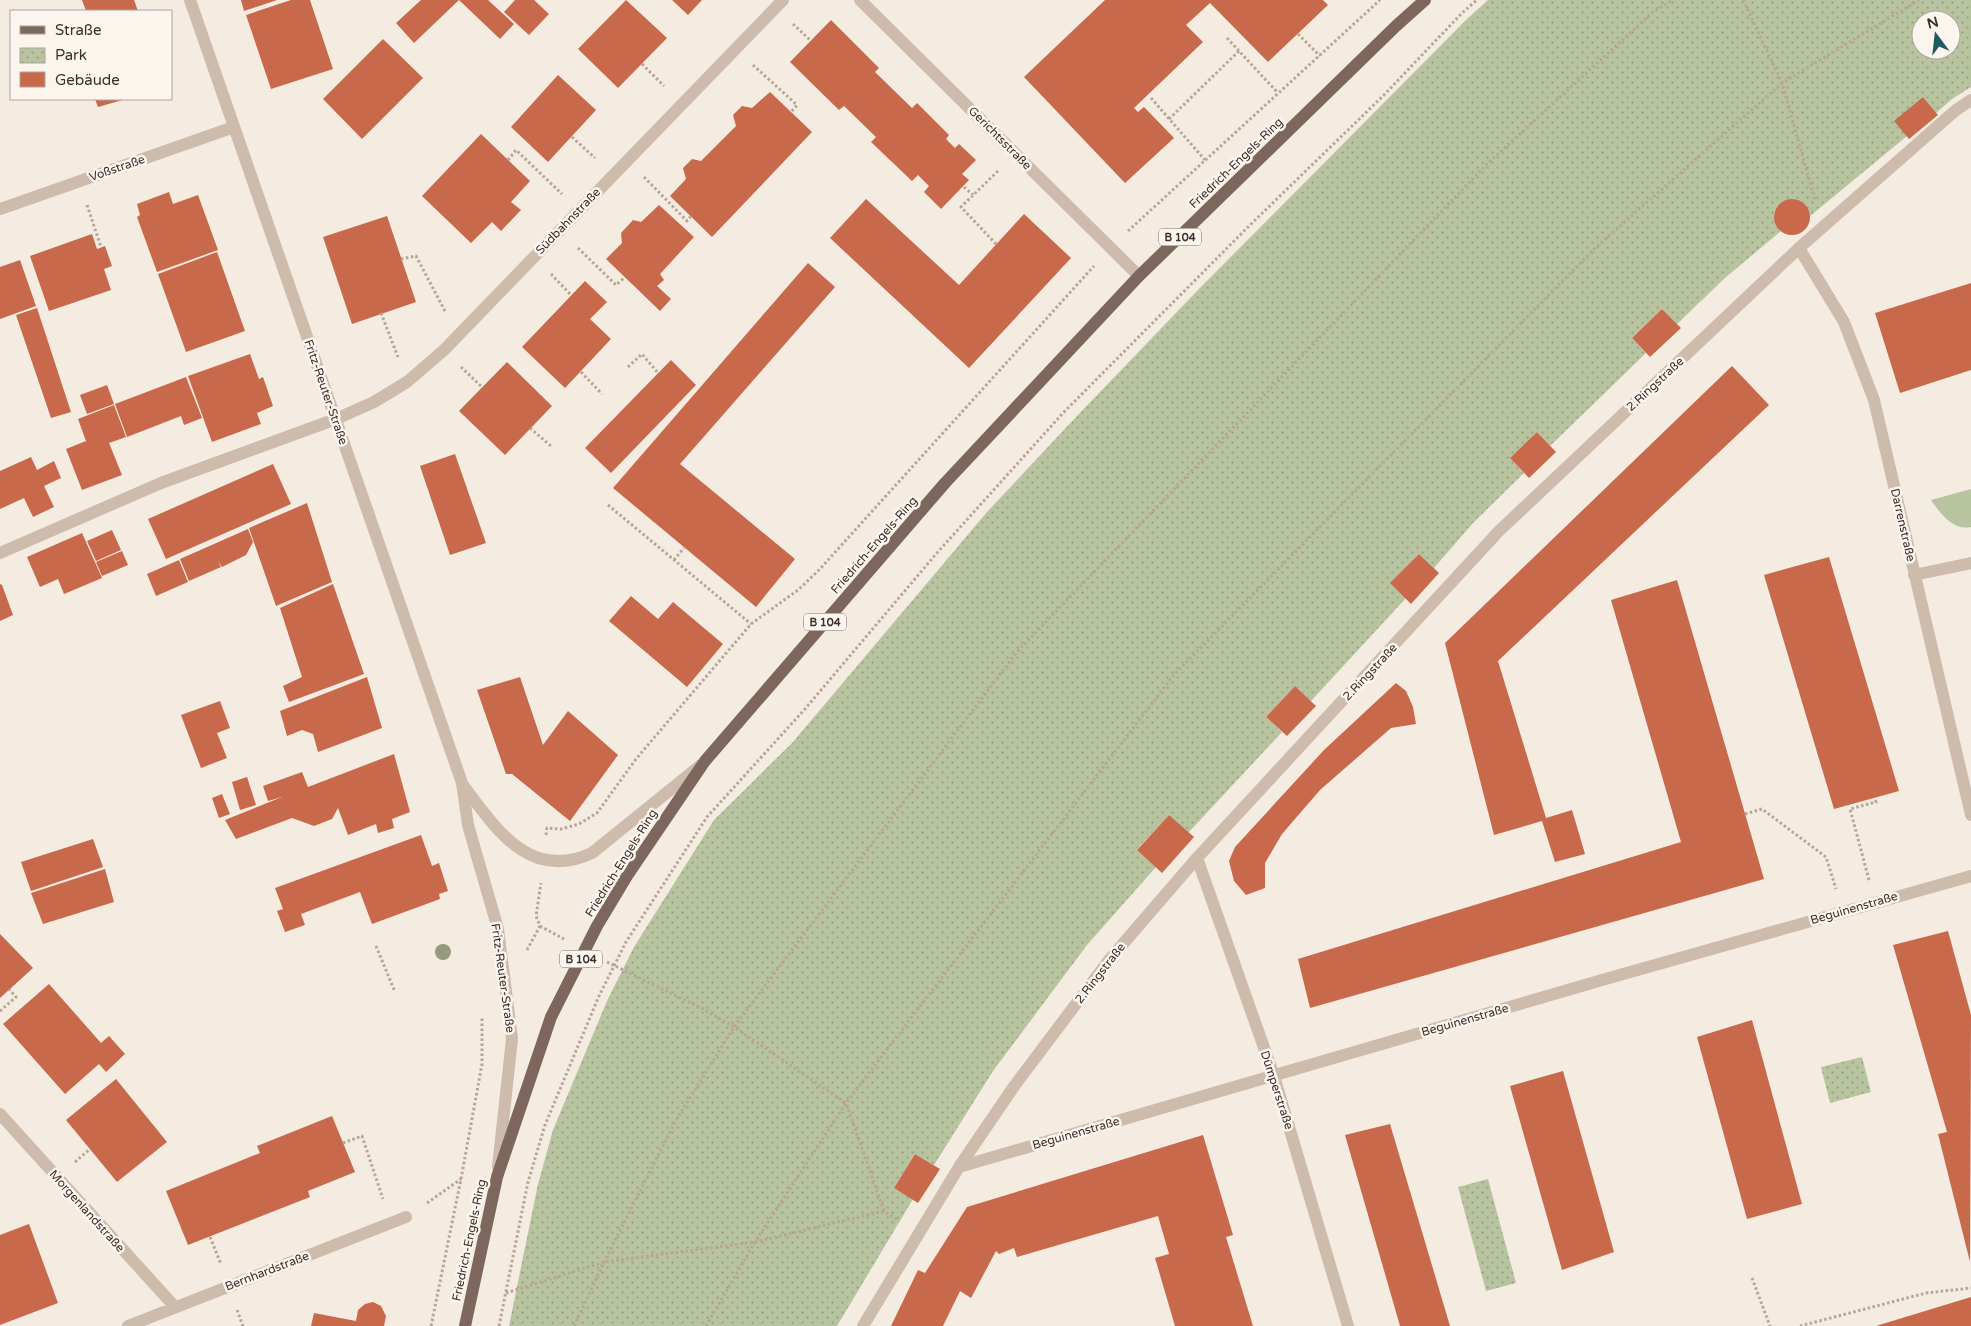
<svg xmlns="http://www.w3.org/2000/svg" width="1971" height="1326" viewBox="0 0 1971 1326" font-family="'Varela Round',sans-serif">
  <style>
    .grass { fill: #b8c4a0 }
    .park { fill: url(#park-dots); fill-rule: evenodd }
    .building { fill: #c8694b }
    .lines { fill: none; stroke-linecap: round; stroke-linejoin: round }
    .path { stroke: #b9a596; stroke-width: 3; stroke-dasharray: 2.5 2.5; stroke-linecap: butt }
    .service { stroke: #cdbbac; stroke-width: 12 }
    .minor { stroke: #cdbbac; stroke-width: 12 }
    .primary { stroke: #7d675c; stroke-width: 12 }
    .tree { fill: #969b7f }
    .labels { text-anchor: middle; stroke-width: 5; stroke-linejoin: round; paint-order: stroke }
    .shield { fill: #fbf5ee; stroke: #756b66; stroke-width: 1 }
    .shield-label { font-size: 11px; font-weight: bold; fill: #3b302b }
    .street-label { font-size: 12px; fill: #3b302b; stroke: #fbf5ee }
  </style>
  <defs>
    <pattern id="park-dots" width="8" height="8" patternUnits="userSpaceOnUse" patternTransform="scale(1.25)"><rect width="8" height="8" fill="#b8c4a0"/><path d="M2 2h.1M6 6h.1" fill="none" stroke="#97a083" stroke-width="1.8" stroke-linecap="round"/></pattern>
  </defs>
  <rect width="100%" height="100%" fill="#f4ebe1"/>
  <path class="grass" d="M 1971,489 L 1971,527 C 1953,531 1940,513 1931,500 Z"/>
  <path class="park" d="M 1488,0 L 1971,0 L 1971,87 L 1952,99 L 1936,113 L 1923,97 L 1907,136 L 1810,216 C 1803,182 1757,205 1781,231 L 1726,277 L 1677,324 L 1662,309 L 1632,338 L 1646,353 L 1550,446 L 1537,432 L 1510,458 L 1524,473 L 1473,523 L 1434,568 L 1419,554 L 1391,583 L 1406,598 L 1311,701 L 1295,686 L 1266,717 L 1282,732 L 1188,833 L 1169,815 L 1137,849 L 1156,867 L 1087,945 L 993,1071 L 934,1165 L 915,1154 L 894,1188 L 913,1199 L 837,1326 L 509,1326 L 538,1184 L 553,1130 L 607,1001 L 634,947 L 714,820 L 793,742 L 987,512 L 1077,416 L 1197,291 L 1467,19 ZM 1921,20 L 1951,20 L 1951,50 L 1921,50 Z
    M 1862,1057 L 1871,1092 L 1830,1103 L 1821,1067 Z
    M 1488,1179 L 1516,1283 L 1486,1291 L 1458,1187 Z"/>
  <path class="building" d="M 82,0 L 134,0 L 138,11 L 86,11 Z
    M 241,0 L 277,0 L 244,11 Z
    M 291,0 L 310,0 L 333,69 L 271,89 L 246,15 Z
    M 421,0 L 488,0 L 514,24 L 500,39 L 459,0 L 414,43 L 396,23 Z
    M 515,0 L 534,0 L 549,14 L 529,35 L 504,12 Z
    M 626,0 L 667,38 L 618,88 L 578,49 Z
    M 672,0 L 702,0 L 688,15 Z
    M 1105,0 L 1323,0 L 1328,5 L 1268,62 L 1210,3 L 1186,25 L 1203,42 L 1134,108 L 1138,112 L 1144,107 L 1174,138 L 1125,183 L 1024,77 Z
    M 831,20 L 879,68 L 875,72 L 912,108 L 917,103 L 949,135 L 946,139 L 955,148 L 959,144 L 976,160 L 962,174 L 969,180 L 941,209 L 924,192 L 929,186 L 918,175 L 912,181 L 871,142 L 876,137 L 844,106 L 839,110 L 790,62 Z
    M 383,39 L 423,78 L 362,139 L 323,99 Z
    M 558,75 L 596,110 L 548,162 L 511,127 Z
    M 770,92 L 812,132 L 712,237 L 670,196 L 686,179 L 683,168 L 692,159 L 701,161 L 736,126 L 733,115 L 742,106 L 752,108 Z
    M 1923,97 L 1938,115 L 1909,139 L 1894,121 Z
    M 95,99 L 126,99 L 98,107 Z
    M 481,134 L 530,181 L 511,202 L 521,210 L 501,231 L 492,222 L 471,243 L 422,196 Z
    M 169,192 L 173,204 L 198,195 L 218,250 L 157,272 L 137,217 L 140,215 L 137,204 Z
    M 866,199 L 959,285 L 1024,214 L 1071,258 L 969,368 L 830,238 Z
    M1774 217a18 18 0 1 1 36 0a18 18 0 1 1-36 0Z
    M 659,205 L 694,237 L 660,274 L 664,280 L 657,286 L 671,299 L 660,311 L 606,259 L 622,243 L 621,233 L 633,220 L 641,222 Z
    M 387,216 L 416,302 L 352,324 L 323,237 Z
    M 92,234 L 97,249 L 105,246 L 112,266 L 104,269 L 111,290 L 49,311 L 30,256 Z
    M 217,252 L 245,331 L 186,352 L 158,274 Z
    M 20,260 L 36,306 L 0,319 L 0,267 Z
    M 808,263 L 835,287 L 680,464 L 795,559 L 756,607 L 613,488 Z
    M 585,281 L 607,302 L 590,319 L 611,339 L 565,388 L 522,347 Z
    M 1971,283 L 1971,370 L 1900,393 L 1875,313 Z
    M 37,308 L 71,412 L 51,418 L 16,315 Z
    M 1662,309 L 1681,328 L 1650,357 L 1632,338 Z
    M 250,354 L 259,379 L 263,377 L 273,406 L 257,413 L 261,424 L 212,442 L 188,376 Z
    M 671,360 L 696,385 L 611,473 L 585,448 Z
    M 507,362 L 552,406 L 505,455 L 459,411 Z
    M 1732,366 L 1769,405 L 1498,661 L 1546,818 L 1572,810 L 1585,854 L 1555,862 L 1542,821 L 1494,835 L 1445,643 Z
    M 186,377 L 202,418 L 184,425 L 181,416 L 127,437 L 115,404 Z
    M 107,385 L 114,404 L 87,414 L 80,395 Z
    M 114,405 L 126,437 L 109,443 L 122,475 L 82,490 L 66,449 L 86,441 L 78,419 Z
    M 1537,432 L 1556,452 L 1529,478 L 1510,458 Z
    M 455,454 L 486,543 L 450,555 L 420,466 Z
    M 31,457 L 37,470 L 54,461 L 61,478 L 44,486 L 54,507 L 33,517 L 24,498 L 0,509 L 0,471 Z
    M 273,464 L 291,504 L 166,559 L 148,519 Z
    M 307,503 L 332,582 L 276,606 L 249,528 Z
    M 248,529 L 253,542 L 246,555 L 222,567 L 218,561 L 221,567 L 189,581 L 180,559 Z
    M 112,530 L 121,550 L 96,561 L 87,541 Z
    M 82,533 L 102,578 L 64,594 L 58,579 L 40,587 L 27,557 Z
    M 122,551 L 128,565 L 102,576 L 96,562 Z
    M 1419,554 L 1439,573 L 1411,604 L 1390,583 Z
    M 1829,557 L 1899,791 L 1834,809 L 1764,575 Z
    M 179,560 L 188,582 L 156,596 L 147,574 Z
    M 1677,580 L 1764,879 L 1310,1008 L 1298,959 L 1681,842 L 1611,600 Z
    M 0,584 L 2,585 L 13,615 L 0,621 Z
    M 333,584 L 364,674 L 289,702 L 283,686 L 302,677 L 280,608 Z
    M 631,596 L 658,619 L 673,602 L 723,644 L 687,687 L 609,621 Z
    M 367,677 L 382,728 L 318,752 L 313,734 L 302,730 L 287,736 L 280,711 Z
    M 520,677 L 543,745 L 568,711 L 618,755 L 570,821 L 512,774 L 506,774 L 477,690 Z
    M 1396,683 L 1406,691 L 1413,707 L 1416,724 L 1391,728 L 1320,790 L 1282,834 L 1265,863 L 1265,888 L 1246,895 L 1234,881 L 1229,861 L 1235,847 L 1324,750 Z
    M 1295,686 L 1316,706 L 1287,736 L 1266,717 Z
    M 220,701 L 230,728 L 217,733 L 227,758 L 201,768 L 181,715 Z
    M 394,754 L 410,812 L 392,819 L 394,828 L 378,833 L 376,824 L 348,835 L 338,808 L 332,819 L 314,826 L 292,818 L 236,839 L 225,820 L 282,797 L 268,801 L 263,786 L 302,772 L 308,787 Z
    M 247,777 L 256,805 L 240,810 L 232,782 Z
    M 222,794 L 230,814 L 219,818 L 212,798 Z
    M 1169,815 L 1194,837 L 1162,873 L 1137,850 Z
    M 421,835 L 432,866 L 439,863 L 448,891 L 439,894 L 440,899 L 372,924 L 360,892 L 301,914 L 305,925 L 285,932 L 277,911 L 283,909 L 275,888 Z
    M 93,839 L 103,867 L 31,891 L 21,862 Z
    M 105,869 L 114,902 L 43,924 L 31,893 Z
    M 1948,931 L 1971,1015 L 1970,1262 L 1938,1134 L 1947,1132 L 1893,945 Z
    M 0,934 L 33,968 L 0,998 Z
    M 49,984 L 101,1043 L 109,1036 L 125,1054 L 106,1072 L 99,1064 L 65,1094 L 3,1024 Z
    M 1752,1020 L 1802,1204 L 1747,1219 L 1697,1037 Z
    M 1563,1071 L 1614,1252 L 1562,1270 L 1510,1086 Z
    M 116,1079 L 167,1142 L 117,1182 L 66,1120 Z
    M 332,1116 L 355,1172 L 308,1191 L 310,1197 L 188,1245 L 166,1191 L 260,1153 L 257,1146 Z
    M 1390,1124 L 1450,1326 L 1400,1326 L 1345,1135 Z
    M 1203,1135 L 1233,1235 L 1226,1237 L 1253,1326 L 1175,1326 L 1155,1258 L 1169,1254 L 1158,1216 L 1017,1257 L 1014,1248 L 999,1254 L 996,1251 L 971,1298 L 960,1291 L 943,1326 L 891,1326 L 918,1270 L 925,1273 L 967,1207 Z
    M 915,1154 L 940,1169 L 918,1203 L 894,1188 Z
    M 29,1224 L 58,1303 L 0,1325 L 0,1235 Z
    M 1971,1297 L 1971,1326 L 1876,1326 Z
    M 373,1302 L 381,1306 L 386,1316 L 384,1326 L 311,1326 L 314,1313 L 356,1321 L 358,1310 L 365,1304 Z"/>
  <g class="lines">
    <path class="path" d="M 1743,0 L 1782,83 L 1815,200
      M 793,24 L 811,41
      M 1298,34 L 1320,56
      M 1227,38 L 1278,93
      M 642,64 L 664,86
      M 753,65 L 797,105 L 791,112
      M 1151,98 L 1205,160
      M 1169,119 L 1239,51
      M 572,137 L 595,158
      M 508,160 L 516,150 L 562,194
      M 644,177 L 687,221 L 691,216
      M 964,187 L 973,195
      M 87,205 L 101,247
      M 1128,231 L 1380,0
      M 996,244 L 961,207 L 999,170
      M 578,248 L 616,285 L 625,277
      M 401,259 L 416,256 L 446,313
      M 551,274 L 571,295
      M 381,313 L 398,357
      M 461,367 L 482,387
      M 628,367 L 642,354 L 658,373
      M 581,372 L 602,394
      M 530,428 L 552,447
      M 608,505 L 751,624
      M 674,560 L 684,548
      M 1745,814 L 1762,809 L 1826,857 L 1836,889
      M 546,835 L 547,828 L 561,829 L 579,824 L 597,813 L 636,759 L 751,624 L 798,590 L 819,570 L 1094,266
      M 1869,880 L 1850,809 L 1876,802 L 1874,798
      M 540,926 L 564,939
      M 376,946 L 395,992
      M 527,950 L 540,926 L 536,916 L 541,883
      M 607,962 L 701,1008 L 734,1027 L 846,1103 L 884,1211 L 899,1221
      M 0,1011 L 16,997 L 9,989
      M 343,1143 L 362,1136 L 383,1199
      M 75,1162 L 90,1149
      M 427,1203 L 461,1179
      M 210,1237 L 221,1264
      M 1752,1278 L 1770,1326
      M 506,1293 L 604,1262 L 755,1242 L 884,1211
      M 237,1310 L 243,1326
      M 431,1326 L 461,1179 L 482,1064 L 482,1018
      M 499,1326 L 528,1182 L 545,1125 L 599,996 L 626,942 L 707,817 L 805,709 L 936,554 L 1063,413 L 1250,225 L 1383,96 L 1462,13 L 1477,0
      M 574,1326 L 604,1262 L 675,1122 L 734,1027 L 1016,653 L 1487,164 L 1653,12 L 1673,0
      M 706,1326 L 755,1242 L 846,1103 L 1173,676 L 1593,250 L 1782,83 L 1919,0
      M 1800,1326 L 1926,1293 L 1971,1288"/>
    <path class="service" d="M 0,553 L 161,483 L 336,419"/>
    <path class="minor" d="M 190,0 L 462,783 L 468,825 L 498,929 L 512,1039 L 498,1167
      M 860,0 L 1139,276
      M 0,209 L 234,127
      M 1799,248 L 1844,322 L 1874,400 L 1971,815
      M 336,419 L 374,402 L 407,382 L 444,350 L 783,0
      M 1914,575 L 1971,563
      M 463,785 C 496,829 530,882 592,853 L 701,765
      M 1197,858 L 1274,1076 L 1348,1326
      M 0,1114 L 175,1307
      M 959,1167 L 1609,978 L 1971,876
      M 128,1326 L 406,1217
      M 863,1326 L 959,1167 L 1015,1085 L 1109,960 L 1197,858 L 1499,531 L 1799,248 L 1956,110 L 1971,100"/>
    <path class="primary" d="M 465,1326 L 497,1177 L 551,1017 L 597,926 L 627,876 L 705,761 L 945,483 L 1139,276 L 1396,26 L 1425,0"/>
  </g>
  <circle class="tree" cx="443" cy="952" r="8"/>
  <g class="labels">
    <g class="shield">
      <rect x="1159" y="228.5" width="42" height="17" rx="4"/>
      <rect x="804" y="613.5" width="42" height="17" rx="4"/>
      <rect x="560" y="950.5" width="42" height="17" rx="4"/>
    </g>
    <g class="shield-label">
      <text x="1180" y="241">B 104</text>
      <text x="825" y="626">B 104</text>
      <text x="581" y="963">B 104</text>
    </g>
    <g class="street-label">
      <text transform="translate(1000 138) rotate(45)" y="4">Gerichtsstraße</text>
      <text transform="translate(1236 163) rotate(-44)" y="4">Friedrich-Engels-Ring</text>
      <text transform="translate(117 168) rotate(-19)" y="4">Voßstraße</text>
      <text transform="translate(568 221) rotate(-46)" y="4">Südbahnstraße</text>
      <text transform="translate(1655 384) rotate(-43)" y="4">2.Ringstraße</text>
      <text transform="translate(326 392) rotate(71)" y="4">Fritz-Reuter-Straße</text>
      <text transform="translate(1903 525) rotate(77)" y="4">Darrenstraße</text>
      <text transform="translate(874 545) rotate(-49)" y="4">Friedrich-Engels-Ring</text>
      <text transform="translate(1370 672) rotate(-47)" y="4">2.Ringstraße</text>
      <text transform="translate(621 863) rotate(-58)" y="4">Friedrich-Engels-Ring</text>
      <text transform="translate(1854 908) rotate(-16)" y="4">Beguinenstraße</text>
      <text transform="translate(1100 973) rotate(-52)" y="4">2.Ringstraße</text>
      <text transform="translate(503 978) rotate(82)" y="4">Fritz-Reuter-Straße</text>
      <text transform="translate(1465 1020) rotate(-16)" y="4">Beguinenstraße</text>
      <text transform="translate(1277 1090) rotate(72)" y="4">Dümperstraße</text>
      <text transform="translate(1076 1133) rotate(-16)" y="4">Beguinenstraße</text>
      <text transform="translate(87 1211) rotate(48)" y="4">Morgenlandstraße</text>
      <text transform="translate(469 1240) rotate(-78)" y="4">Friedrich-Engels-Ring</text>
      <text transform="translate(267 1271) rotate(-21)" y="4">Bernhardstraße</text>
    </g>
  </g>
  <rect x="10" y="10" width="162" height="90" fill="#fbf5ee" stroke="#aea6a0"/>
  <rect x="20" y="26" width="25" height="8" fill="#7d675c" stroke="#aea6a0"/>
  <text x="55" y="35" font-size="15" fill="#3b302b">Straße</text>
  <rect x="20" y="48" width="25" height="15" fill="url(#park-dots)" stroke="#aea6a0"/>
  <text x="55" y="60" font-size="15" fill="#3b302b">Park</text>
  <rect x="20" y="72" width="25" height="15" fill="#c8694b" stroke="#aea6a0"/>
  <text x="55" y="85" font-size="15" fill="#3b302b">Gebäude</text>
  <g transform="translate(1936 35) rotate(345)"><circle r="24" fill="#fbf5ee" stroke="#aea6a0"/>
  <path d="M0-4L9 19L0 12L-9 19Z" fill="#1f5a5e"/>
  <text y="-8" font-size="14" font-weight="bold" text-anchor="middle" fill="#3b302b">N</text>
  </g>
</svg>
